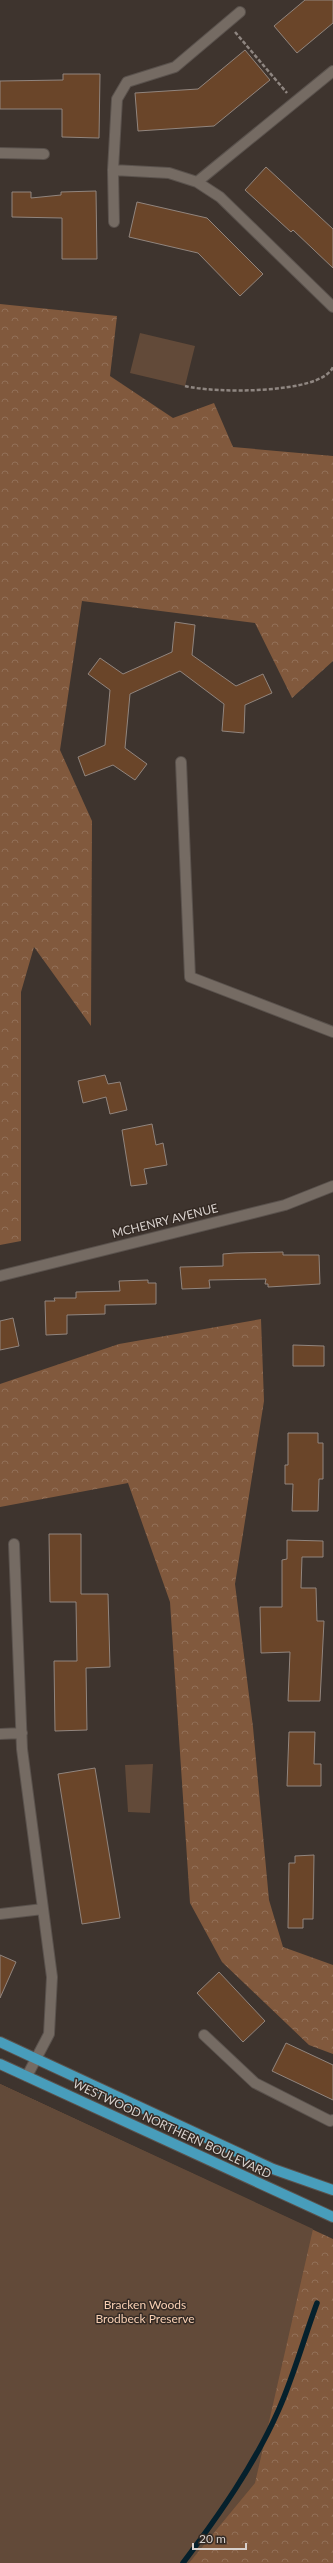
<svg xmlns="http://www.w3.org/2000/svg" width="333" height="2563" viewBox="0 0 333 2563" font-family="Lato,sans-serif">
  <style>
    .forest { fill: url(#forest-crowns) }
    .green { fill: #624a39 }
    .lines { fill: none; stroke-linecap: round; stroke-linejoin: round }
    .stream { stroke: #05202c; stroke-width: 5.5 }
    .building { fill: #6a4529; stroke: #91857e }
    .service-casing { stroke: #5a524d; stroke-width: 12 }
    .minor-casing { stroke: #5a524d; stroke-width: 12 }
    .primary-casing { stroke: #5a524d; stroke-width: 12 }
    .path { stroke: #8f8681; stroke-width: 2.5; stroke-dasharray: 4 2; stroke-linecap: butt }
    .service { stroke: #756b63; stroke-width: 10 }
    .minor { stroke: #756b63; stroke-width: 10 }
    .primary { stroke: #489dbb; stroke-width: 10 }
    .labels { text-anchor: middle; stroke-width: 3; stroke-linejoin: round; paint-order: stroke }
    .street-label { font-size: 12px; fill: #d7d0cc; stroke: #342a24 }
    .park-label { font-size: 12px; fill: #f6ceb2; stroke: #342a24 }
  </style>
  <defs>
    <pattern id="forest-crowns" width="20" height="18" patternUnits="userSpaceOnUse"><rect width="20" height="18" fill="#81593d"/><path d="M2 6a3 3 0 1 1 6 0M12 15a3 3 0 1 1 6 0" fill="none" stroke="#927058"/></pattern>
  </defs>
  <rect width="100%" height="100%" fill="#3e342e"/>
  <path class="forest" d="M 0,304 L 117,316 L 110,376 L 173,418 L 214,403 L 233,447 L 333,456 L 333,661 L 292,698 L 255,623 L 82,601 L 60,750 L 92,821 L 91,1026 L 34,947 L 21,992 L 21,1241 L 0,1245 Z
    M 261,1319 L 264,1401 L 235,1584 L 253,1727 L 269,1900 L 283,1947 L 333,1965 L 333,2054 L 309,2045 L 222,1962 L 190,1903 L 170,1602 L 128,1483 L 0,1507 L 0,1384 L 119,1344 Z
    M 0,2084 L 333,2239 L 333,2563 L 0,2563 Z"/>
  <path class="green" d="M 140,333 L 195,346 L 185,386 L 130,373 Z
    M 153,1764 L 150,1813 L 128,1812 L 125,1765 Z
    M 0,2084 L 313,2229 L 255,2483 L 189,2563 L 0,2563 Z"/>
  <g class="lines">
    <path class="stream" d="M 183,2563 C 219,2515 255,2464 279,2409 C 294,2375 304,2338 317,2303"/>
  </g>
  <path class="building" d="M 305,0 L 333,0 L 333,23 L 297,53 L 274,26 Z
    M 245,50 L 270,80 L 214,126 L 138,131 L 135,93 L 198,89 Z
    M 63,74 L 100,74 L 99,138 L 62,137 L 62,109 L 0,109 L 0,81 L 63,80 Z
    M 266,167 L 333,229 L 333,268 L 293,230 L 291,232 L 245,190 Z
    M 96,191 L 97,259 L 62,259 L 62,218 L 12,217 L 12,192 L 31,192 L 31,198 L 61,195 L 61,192 Z
    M 137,202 L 207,218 L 263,274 L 240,296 L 198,253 L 129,237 Z
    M 175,622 L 195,625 L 192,655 L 236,686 L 263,674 L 272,693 L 245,705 L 244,733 L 222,731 L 224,704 L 180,671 L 130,694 L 125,748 L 147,764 L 135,780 L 113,765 L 85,776 L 78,757 L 105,745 L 110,690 L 88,674 L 100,658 L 123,674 L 172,652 Z
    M 105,1075 L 108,1084 L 120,1082 L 127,1110 L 110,1114 L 106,1097 L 83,1103 L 78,1081 Z
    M 152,1124 L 156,1145 L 163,1143 L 167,1165 L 144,1169 L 147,1184 L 131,1186 L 122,1130 Z
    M 283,1252 L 283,1255 L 319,1255 L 320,1284 L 268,1287 L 268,1284 L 265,1284 L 266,1279 L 209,1280 L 210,1288 L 182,1289 L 180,1267 L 223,1266 L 223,1254 L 235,1253 Z
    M 148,1280 L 148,1283 L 156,1283 L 156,1304 L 105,1305 L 105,1314 L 67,1315 L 67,1334 L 46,1335 L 45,1301 L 55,1301 L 54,1298 L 76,1298 L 76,1292 L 120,1291 L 119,1281 Z
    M 13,1318 L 19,1346 L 0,1350 L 0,1321 Z
    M 293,1345 L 324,1346 L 324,1366 L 293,1366 Z
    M 288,1433 L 318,1433 L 318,1443 L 323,1443 L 323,1479 L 319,1479 L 318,1511 L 292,1511 L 293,1484 L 285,1484 L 285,1465 L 288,1465 Z
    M 49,1534 L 81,1534 L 81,1594 L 108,1594 L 110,1667 L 86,1668 L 87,1730 L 55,1731 L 54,1661 L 77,1661 L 76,1602 L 50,1602 Z
    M 287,1540 L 323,1541 L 323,1557 L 302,1557 L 301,1588 L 316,1588 L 317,1621 L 324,1621 L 320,1701 L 288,1701 L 290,1652 L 261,1653 L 260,1607 L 282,1607 L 282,1560 L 287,1559 Z
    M 289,1732 L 315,1732 L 314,1764 L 321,1764 L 321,1786 L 287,1786 Z
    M 95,1768 L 120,1918 L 82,1924 L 58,1774 Z
    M 314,1855 L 313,1919 L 303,1919 L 303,1928 L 288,1928 L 289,1863 L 295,1863 L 295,1856 Z
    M 0,1955 L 16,1962 L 0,1998 Z
    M 219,1972 L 265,2021 L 243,2042 L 197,1993 Z
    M 286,2043 L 333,2065 L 333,2100 L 272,2071 Z"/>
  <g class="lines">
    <defs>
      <path id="service" d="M 113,170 L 169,173 L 197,182 L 220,197 L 333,307
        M 197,182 L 333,71
        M 114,222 L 113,170 L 117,99 L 127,82 L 175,67 L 240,12
        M 181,762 L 190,977 L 333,1032
        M 14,1544 L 22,1749 L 52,1977 L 49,2034 L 27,2076
        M 0,1734 L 22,1733
        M 0,1914 L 43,1909
        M 204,2035 L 255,2083 L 330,2121 L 333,2120"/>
      <path id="minor" d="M 0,153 L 44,154
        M 0,1276 L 285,1205 L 333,1186"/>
      <path id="primary" d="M 0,2042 L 273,2169 L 333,2190
        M 0,2064 L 333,2217"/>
    </defs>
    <use href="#service" class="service-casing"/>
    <use href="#minor" class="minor-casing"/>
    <use href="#primary" class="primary-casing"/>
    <path class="path" d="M 235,32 L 287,93
      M 185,386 C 211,393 321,395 333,367"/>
    <use href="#service" class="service"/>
    <use href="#minor" class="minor"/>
    <use href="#primary" class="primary"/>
  </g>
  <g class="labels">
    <g class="street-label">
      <text transform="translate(165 1221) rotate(-14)" y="4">MCHENRY AVENUE</text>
      <text transform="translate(172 2129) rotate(25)" y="4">WESTWOOD NORTHERN BOULEVARD</text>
    </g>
    <g class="park-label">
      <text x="145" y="2309">Bracken Woods<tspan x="145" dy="14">Brodbeck Preserve</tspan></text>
    </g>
  </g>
  <path d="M193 2543v6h53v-6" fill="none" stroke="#d7d0cc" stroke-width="2"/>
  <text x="199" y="2543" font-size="12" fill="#d7d0cc" stroke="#342a24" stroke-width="3" paint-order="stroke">20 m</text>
</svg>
